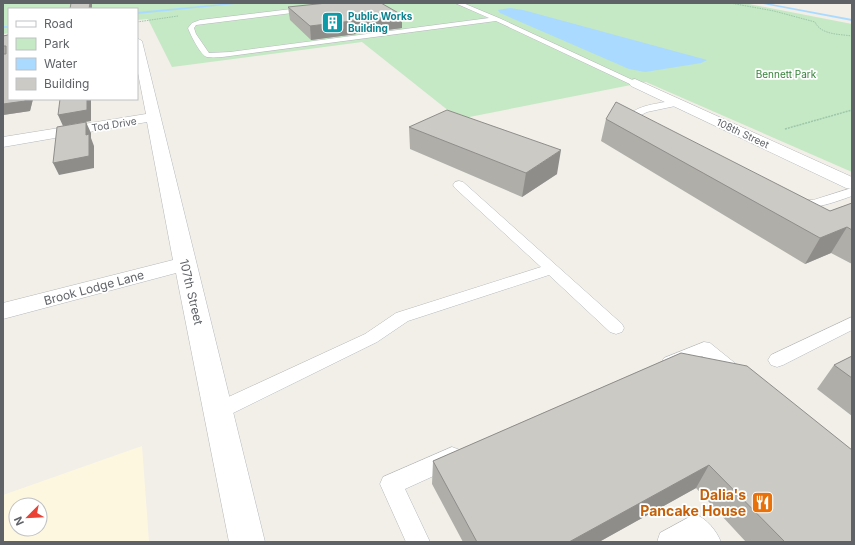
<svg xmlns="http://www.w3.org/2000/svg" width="855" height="545" viewBox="0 0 855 545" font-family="Inter,sans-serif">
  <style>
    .commercial { fill: #fef7e0; fill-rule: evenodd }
    .green { fill: #c5e8c5 }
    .water { fill: #aadaff }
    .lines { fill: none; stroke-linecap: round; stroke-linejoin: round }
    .stream { fill: #aadaff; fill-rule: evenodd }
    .service-casing { stroke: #b5b8bc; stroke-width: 1 }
    .minor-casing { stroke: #b5b8bc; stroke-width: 1 }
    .path-far1 { stroke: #9cc7a9; stroke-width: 1; stroke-dasharray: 1.5 1; stroke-linecap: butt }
    .path { stroke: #9cc7a9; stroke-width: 1.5; stroke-dasharray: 2 1; stroke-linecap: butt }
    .service { fill: #fff; fill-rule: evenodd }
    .minor { fill: #fff; fill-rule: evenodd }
    .wall { fill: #afaea9 }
    .shaded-wall { fill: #8f8d8a }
    .building { fill: #cccac5; stroke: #8f8d8a }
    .labels { text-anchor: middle; stroke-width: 3.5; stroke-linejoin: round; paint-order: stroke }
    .far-culture-label { font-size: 10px; font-weight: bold; fill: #0d838f; stroke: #fff; text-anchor: start }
    .far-park-label { font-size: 10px; fill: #348238; stroke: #fff }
    .far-street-label { font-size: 10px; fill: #5f6368; stroke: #fff }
    .street-label { font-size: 12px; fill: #5f6368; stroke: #fff }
    .near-food-label { font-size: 14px; font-weight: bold; fill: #c56008; stroke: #fff; text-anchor: end }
  </style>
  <rect width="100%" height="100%" fill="#f1efe8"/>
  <path class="commercial" d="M 142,446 L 149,542 L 3,542 L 3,495 ZM 16,505 L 40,505 L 40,529 L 16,529 Z"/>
  <path class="green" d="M 3,3 L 744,3 L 852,24 L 852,172 L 646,82 L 459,119 L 362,42 L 172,67 L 148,19 L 137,20 L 137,9 L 9,9 L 9,33 L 3,34 Z"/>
  <path class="water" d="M 510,8 L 523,10 L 707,60 L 701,63 L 645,72 L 629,69 L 500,13 L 498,10 Z"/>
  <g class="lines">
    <path class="stream" d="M 232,3 L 245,3 L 137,14 L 137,12 Z
      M 758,3 L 766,3 L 852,19 L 852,21 Z
      M 3,26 L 9,26 L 9,28 L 3,28 Z"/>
    <defs>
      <path id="service" d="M 455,3 L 463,3 L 499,18 L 639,83 L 635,86 L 632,85 L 496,21 L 230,56 C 223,57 214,58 207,57 C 201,56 190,34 188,28 L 192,23 L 200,20 L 308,7 L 311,9 L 308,11 L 196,25 L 194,28 L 196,34 L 209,53 L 230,52 L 489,18 Z
        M 677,100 L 682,103 L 680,105 L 647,112 L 639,116 L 651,125 L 650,127 C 642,129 632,122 629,115 C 639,104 663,103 677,100 Z
        M 459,181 L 463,182 L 622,324 L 624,328 L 622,332 L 616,334 L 610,332 L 549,275 L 408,321 L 377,342 L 225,417 L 218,419 L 211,417 L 208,411 L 211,405 L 365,334 L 396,313 L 541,267 L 455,188 L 453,185 L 455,182 Z
        M 852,188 L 852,196 C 832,203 812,211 791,206 L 789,203 L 791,200 L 813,200 Z
        M 852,317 L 852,330 L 783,365 L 777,367 L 771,365 L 768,360 L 771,355 Z
        M 704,342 L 710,343 L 741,368 L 743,373 L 741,378 L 734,380 L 727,378 L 702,356 L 670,370 L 664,368 L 661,363 L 664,358 Z
        M 452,447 L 460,450 L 463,457 L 460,464 L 405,489 L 430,542 L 406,542 L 380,484 L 383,477 Z
        M 695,514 C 707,519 716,530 721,542 L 657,542 L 660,533 Z"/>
      <path id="minor" d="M 137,38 L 142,41 L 265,542 L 229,542 L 176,273 L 3,319 L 3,303 L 173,260 L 147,122 L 3,147 L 3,137 L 146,114 L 137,68 Z
        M 635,79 L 852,177 L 852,189 L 846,188 L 631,86 L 629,83 L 631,80 Z"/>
    </defs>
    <use href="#service" class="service-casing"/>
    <use href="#minor" class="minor-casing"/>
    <path class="path-far1" d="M 730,3 L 774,11 L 815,22 C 821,35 839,34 852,36
      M 137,22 L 178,16"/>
    <path class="path" d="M 785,129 L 852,110"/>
    <use href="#service" class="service"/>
    <use href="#minor" class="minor"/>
  </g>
  <path class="wall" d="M 288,7 L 402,15 L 402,28 L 311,40 L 290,20 Z
    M 8,35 L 9,99 L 33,99 L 30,111 L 3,115 L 3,36 Z
    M 606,119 L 830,211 L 852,203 L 852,264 L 831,253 L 805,264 L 601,141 Z
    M 409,127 L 557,174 L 522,197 L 410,149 Z
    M 681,353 L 852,542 L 746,542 L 696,488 L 599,542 L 463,542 L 432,484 L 433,461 Z
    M 852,356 L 852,416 L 817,389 L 834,365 Z"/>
  <path class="shaded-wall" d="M 90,3 L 92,3 L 92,9 L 89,9 Z
    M 402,15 L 402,28 L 311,40 L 310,26 Z
    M 25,99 L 33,99 L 30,111 L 3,115 L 3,104 Z
    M 87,99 L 91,99 L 91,121 L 63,126 L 58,115 Z
    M 86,122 L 91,133 L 91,138 L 94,146 L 94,168 L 59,175 L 53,163 L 86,135 Z
    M 561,150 L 557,174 L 522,197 L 526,173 Z
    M 847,227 L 831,253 L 805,264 L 820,238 Z
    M 709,465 L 696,488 L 599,542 L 569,542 Z"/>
  <path class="building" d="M 71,3 L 90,3 L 89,9 L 70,9 Z
    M 327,3 L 381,3 L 402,15 L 310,26 L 288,7 Z
    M 9,33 L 9,99 L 25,99 L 25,101 L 3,104 L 3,54 L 6,54 L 6,46 L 3,46 L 3,36 L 8,35 Z
    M 60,99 L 87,99 L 87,110 L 58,115 Z
    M 616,102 L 830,211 L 852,203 L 852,230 L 847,227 L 820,238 L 606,119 Z
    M 447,110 L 561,150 L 526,173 L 409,127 Z
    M 86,122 L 86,135 L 89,134 L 89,156 L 53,163 L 57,127 Z
    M 681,353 L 747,366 L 852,450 L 852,542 L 785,542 L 709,465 L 569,542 L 477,542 L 433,461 Z
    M 852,356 L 852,378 L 834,365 Z"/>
  <defs>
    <symbol id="building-square" viewBox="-11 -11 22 22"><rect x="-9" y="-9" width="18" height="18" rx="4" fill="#0f9aa8" stroke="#fff"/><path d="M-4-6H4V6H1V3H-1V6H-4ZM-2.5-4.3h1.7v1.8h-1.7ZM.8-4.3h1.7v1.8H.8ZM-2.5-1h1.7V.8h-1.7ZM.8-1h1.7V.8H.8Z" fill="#fff"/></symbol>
    <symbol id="restaurant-square" viewBox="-11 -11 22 22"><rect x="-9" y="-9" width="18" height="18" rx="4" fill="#e8710a" stroke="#fff"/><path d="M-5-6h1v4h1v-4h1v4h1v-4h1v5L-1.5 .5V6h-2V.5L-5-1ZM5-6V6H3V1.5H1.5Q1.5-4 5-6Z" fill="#fff"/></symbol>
  </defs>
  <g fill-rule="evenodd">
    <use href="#building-square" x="320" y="10" width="25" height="25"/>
    <use href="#restaurant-square" x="750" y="490" width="25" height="25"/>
  </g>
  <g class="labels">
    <g class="far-culture-label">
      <text x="348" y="20">Public Works<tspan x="348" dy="12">Building</tspan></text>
    </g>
    <g class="far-park-label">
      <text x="786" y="78">Bennett Park</text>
    </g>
    <g class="far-street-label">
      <text transform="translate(114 124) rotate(-9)" y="4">Tod Drive</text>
      <text transform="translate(743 133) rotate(25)" y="4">108th Street</text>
    </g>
    <g class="street-label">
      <text transform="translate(94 288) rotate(-15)" y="4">Brook Lodge Lane</text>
      <text transform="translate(191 292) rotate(77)" y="4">107th Street</text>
    </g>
    <g class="near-food-label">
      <text x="746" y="500">Dalia's<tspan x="746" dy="16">Pancake House</tspan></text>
    </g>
  </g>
  <rect width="855" height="545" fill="none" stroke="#5f6368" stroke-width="8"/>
  <rect x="8" y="8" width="130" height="92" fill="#ffffff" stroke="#bfc1c3"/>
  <rect x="16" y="21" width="20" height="6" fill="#ffffff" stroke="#bfc1c3"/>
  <text x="44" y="28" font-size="12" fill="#5f6368">Road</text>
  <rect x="16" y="38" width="20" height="12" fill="#c5e8c5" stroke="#bfc1c3"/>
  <text x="44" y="48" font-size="12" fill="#5f6368">Park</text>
  <rect x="16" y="58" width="20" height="12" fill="#aadaff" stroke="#bfc1c3"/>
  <text x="44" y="68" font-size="12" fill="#5f6368">Water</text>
  <rect x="16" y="78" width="20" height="12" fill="#cccac5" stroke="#bfc1c3"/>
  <text x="44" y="88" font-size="12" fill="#5f6368">Building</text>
  <g transform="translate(28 517) rotate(246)"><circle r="19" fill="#ffffff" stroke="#bfc1c3"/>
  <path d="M0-3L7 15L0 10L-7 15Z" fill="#ea4335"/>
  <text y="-6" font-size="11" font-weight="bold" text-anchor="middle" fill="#5f6368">N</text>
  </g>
</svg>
